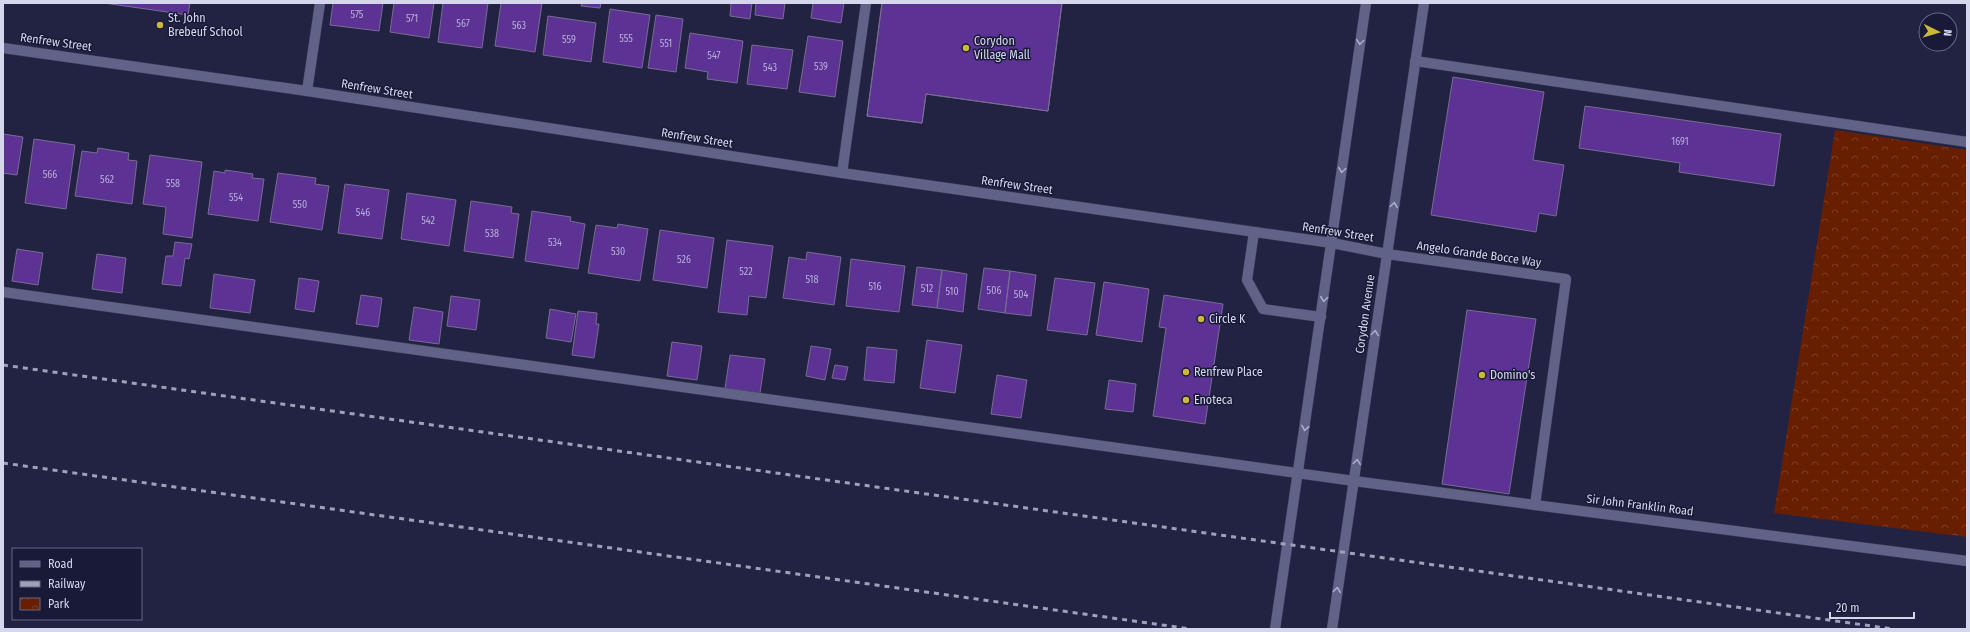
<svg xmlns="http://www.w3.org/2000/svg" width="1970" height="632" viewBox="0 0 1970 632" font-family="'Fira Sans Condensed',sans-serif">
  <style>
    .park { fill: url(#park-crowns) }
    .building { fill: #5d3295; stroke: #786c90 }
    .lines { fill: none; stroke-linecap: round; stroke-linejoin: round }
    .lane-casing { stroke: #3c3c57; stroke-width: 11 }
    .street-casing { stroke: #3c3c57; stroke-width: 11 }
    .secondary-casing { stroke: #3c3c57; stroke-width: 11 }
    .lane { stroke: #606387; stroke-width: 10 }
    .street { stroke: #606387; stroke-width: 10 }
    .secondary { stroke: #606387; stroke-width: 10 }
    .rail { stroke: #9fa1b9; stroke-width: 3; stroke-dasharray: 5 5; stroke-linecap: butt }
    .oneway { stroke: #abaec9 }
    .poi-dot { fill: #cdb938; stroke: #191a38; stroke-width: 1.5 }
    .labels { text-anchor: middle; stroke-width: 3; stroke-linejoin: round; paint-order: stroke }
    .number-label { font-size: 10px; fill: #b6aed6 }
    .poi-label { font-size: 12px; fill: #d4d7ec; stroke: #191a38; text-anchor: start }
    .street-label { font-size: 12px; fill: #d4d7ec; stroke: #191a38 }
  </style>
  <defs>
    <pattern id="park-crowns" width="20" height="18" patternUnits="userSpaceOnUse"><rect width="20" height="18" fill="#681e00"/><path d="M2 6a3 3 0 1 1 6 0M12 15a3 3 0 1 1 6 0" fill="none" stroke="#7d3e25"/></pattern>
  </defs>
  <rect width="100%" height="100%" fill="#222342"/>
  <path class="park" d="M 1835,130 L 1967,150 L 1967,537 L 1774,513 Z"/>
  <path class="building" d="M 104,3 L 190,3 L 188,15 Z
    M 333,3 L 383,3 L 379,31 L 330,25 Z
    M 394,3 L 434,3 L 429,38 L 390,32 Z
    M 443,3 L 488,3 L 482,48 L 438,42 Z
    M 501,3 L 542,3 L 535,52 L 495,46 Z
    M 582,3 L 601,3 L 600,8 L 581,6 Z
    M 731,3 L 752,3 L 750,19 L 730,16 Z
    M 756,3 L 785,3 L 783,19 L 755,15 Z
    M 813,3 L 844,3 L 841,23 L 811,18 Z
    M 882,3 L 1062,3 L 1048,111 L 926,94 L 922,123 L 867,116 Z
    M 882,3 L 1062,3 L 1048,111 L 926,94 L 922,123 L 867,116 Z
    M 610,9 L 650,15 L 642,68 L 603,62 Z
    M 656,15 L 683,19 L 676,72 L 648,68 Z
    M 548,16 L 596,23 L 591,62 L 543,55 Z
    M 690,33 L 743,41 L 737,83 L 707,79 L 708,72 L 685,68 Z
    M 808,36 L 843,41 L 835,97 L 799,92 Z
    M 752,45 L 793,50 L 787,89 L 747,84 Z
    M 1453,77 L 1544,92 L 1533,160 L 1564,165 L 1556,216 L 1539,213 L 1536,232 L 1431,215 Z
    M 1585,106 L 1781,134 L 1774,186 L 1679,172 L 1680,163 L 1579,148 Z
    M 3,134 L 23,137 L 17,175 L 3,173 Z
    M 34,139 L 75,145 L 66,209 L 25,203 Z
    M 98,148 L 129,153 L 128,160 L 137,161 L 132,204 L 75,196 L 82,151 L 97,153 Z
    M 150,155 L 202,162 L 192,238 L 163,234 L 166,207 L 143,204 Z
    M 225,170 L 253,174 L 252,178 L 264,179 L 258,221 L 208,214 L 214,171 L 225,173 Z
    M 278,173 L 316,178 L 315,184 L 329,186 L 322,230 L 270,222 Z
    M 345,184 L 389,190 L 382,239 L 338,233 Z
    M 407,193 L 456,200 L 449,246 L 401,239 Z
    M 471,201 L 512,207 L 511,213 L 519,214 L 513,258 L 464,251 Z
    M 532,211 L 571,217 L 570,221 L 585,224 L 578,269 L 525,261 Z
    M 618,224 L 648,229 L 640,281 L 588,273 L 596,225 L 617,228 Z
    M 660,230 L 714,238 L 707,288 L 653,280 Z
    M 727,240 L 773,246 L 766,298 L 749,296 L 747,315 L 718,312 Z
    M 175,242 L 192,244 L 189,259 L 185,258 L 181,286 L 162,284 L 166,256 L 173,256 Z
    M 17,249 L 43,253 L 38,285 L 12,281 Z
    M 807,252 L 841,257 L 834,305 L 783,298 L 789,257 L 806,260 Z
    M 97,254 L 126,258 L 122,293 L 92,289 Z
    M 851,259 L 905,266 L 899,312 L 846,306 Z
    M 917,267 L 942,270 L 937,308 L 912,305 Z
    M 984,268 L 1010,271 L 1005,313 L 978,309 Z
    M 942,270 L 967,274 L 963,312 L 937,308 Z
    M 1010,271 L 1036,275 L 1031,316 L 1005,313 Z
    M 214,274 L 255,280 L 250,313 L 210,308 Z
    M 299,278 L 319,281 L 314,312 L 295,309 Z
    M 1055,278 L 1095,283 L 1087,335 L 1047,330 Z
    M 1104,282 L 1149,289 L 1142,342 L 1096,335 Z
    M 361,295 L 382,298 L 378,327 L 356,324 Z
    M 1164,295 L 1223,304 L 1205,424 L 1153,416 L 1166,328 L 1159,327 Z
    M 451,296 L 480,300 L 476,330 L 447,326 Z
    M 414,307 L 443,312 L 439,344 L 409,340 Z
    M 550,309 L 576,314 L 571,342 L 546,338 Z
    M 1467,310 L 1536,319 L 1509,494 L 1442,484 Z
    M 578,311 L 597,313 L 596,324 L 599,324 L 594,358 L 572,355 Z
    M 927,340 L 962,345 L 955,393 L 920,388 Z
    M 672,342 L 702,346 L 697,380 L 667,376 Z
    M 811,346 L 831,349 L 825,380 L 806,376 Z
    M 867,347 L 897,350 L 894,383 L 864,380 Z
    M 730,355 L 765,359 L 760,393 L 725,388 Z
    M 835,365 L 848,367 L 845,380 L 832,378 Z
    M 997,375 L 1027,380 L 1021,418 L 991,414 Z
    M 1109,380 L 1136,384 L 1133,412 L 1105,409 Z"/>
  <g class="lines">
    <defs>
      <path id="lane" d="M 1415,61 L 1967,142
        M 307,91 L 320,3
        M 842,173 L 866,3
        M 1254,232 L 1247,280 L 1263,309 L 1321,317
        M 3,292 L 1354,481 L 1535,505"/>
      <path id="street" d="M 3,48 L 307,91 L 842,173 L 1332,243 L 1387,254 L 1566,279 L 1535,505 L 1967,561"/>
      <path id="secondary" d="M 1275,629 L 1366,3
        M 1332,629 L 1424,3"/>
    </defs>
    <use href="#lane" class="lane-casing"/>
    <use href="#street" class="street-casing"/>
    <use href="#secondary" class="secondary-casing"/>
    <use href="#lane" class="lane"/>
    <use href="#street" class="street"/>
    <use href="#secondary" class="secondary"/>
    <path class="rail" d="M 3,365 L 1893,629
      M 3,463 L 1191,629"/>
  </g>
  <defs><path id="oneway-chevron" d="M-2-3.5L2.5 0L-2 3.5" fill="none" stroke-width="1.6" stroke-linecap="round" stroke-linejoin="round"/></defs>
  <g class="oneway">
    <use href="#oneway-chevron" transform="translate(1360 42) rotate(98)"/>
    <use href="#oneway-chevron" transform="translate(1342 170) rotate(98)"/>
    <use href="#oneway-chevron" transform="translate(1394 205) rotate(-82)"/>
    <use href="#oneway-chevron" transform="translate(1324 299) rotate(98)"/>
    <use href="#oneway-chevron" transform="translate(1375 333) rotate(-82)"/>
    <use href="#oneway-chevron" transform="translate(1305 428) rotate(99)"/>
    <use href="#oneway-chevron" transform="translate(1357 462) rotate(-82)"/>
    <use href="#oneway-chevron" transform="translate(1337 590) rotate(-83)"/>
  </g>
  <g class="poi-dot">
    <circle cx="160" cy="25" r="4"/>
    <circle cx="966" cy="48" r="4"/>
    <circle cx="1201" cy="319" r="4"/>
    <circle cx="1186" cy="372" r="4"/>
    <circle cx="1482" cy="375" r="4"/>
    <circle cx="1186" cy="400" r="4"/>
  </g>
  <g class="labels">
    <g class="number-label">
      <text x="357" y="18">575</text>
      <text x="412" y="22">571</text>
      <text x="463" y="27">567</text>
      <text x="519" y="29">563</text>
      <text x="626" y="42">555</text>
      <text x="569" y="43">559</text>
      <text x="666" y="47">551</text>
      <text x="714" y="59">547</text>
      <text x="821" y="70">539</text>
      <text x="770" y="71">543</text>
      <text x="1680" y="145">1691</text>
      <text x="50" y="178">566</text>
      <text x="107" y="183">562</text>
      <text x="173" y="187">558</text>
      <text x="236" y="201">554</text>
      <text x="300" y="208">550</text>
      <text x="363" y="216">546</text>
      <text x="428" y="224">542</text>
      <text x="492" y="237">538</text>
      <text x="555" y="246">534</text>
      <text x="618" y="255">530</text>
      <text x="684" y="263">526</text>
      <text x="746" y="275">522</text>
      <text x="812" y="283">518</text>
      <text x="875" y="290">516</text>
      <text x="927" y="292">512</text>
      <text x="994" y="294">506</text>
      <text x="952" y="295">510</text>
      <text x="1021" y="298">504</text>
    </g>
    <g class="poi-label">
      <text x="168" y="22">St. John<tspan x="168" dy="14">Brebeuf School</tspan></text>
      <text x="974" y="45">Corydon<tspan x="974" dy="14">Village Mall</tspan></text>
      <text x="1209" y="323">Circle K</text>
      <text x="1194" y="376">Renfrew Place</text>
      <text x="1490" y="379">Domino's</text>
      <text x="1194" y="404">Enoteca</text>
    </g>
    <g class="street-label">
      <text transform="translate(56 42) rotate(8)" y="4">Renfrew Street</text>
      <text transform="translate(377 89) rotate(9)" y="4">Renfrew Street</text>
      <text transform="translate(697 138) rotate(9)" y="4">Renfrew Street</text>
      <text transform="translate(1017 185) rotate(8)" y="4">Renfrew Street</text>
      <text transform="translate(1338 232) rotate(9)" y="4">Renfrew Street</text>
      <text transform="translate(1479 254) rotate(8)" y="4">Angelo Grande Bocce Way</text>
      <text transform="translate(1365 314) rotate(-82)" y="4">Corydon Avenue</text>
      <text transform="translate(1640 505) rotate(7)" y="4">Sir John Franklin Road</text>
    </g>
  </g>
  <rect width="1970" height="632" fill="none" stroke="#d4d7ec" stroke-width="8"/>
  <rect x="12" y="548" width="130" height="72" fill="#191a38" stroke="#646680"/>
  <rect x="20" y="561" width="20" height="6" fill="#606387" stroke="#646680"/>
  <text x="48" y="568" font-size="12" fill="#d4d7ec">Road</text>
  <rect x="20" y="581" width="20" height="6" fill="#9fa1b9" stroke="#646680"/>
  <text x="48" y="588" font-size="12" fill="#d4d7ec">Railway</text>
  <rect x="20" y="598" width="20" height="12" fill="url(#park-crowns)" stroke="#646680"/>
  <text x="48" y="608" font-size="12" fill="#d4d7ec">Park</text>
  <g transform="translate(1938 32) rotate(95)"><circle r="19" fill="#191a38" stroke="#646680"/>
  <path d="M0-3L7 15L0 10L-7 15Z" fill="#cdb938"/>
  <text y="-6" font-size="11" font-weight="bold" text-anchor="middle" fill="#d4d7ec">N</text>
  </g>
  <path d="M1830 612v6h84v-6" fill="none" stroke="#d4d7ec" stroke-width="2"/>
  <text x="1836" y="612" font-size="12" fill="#d4d7ec" stroke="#191a38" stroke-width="3" paint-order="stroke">20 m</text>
</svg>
